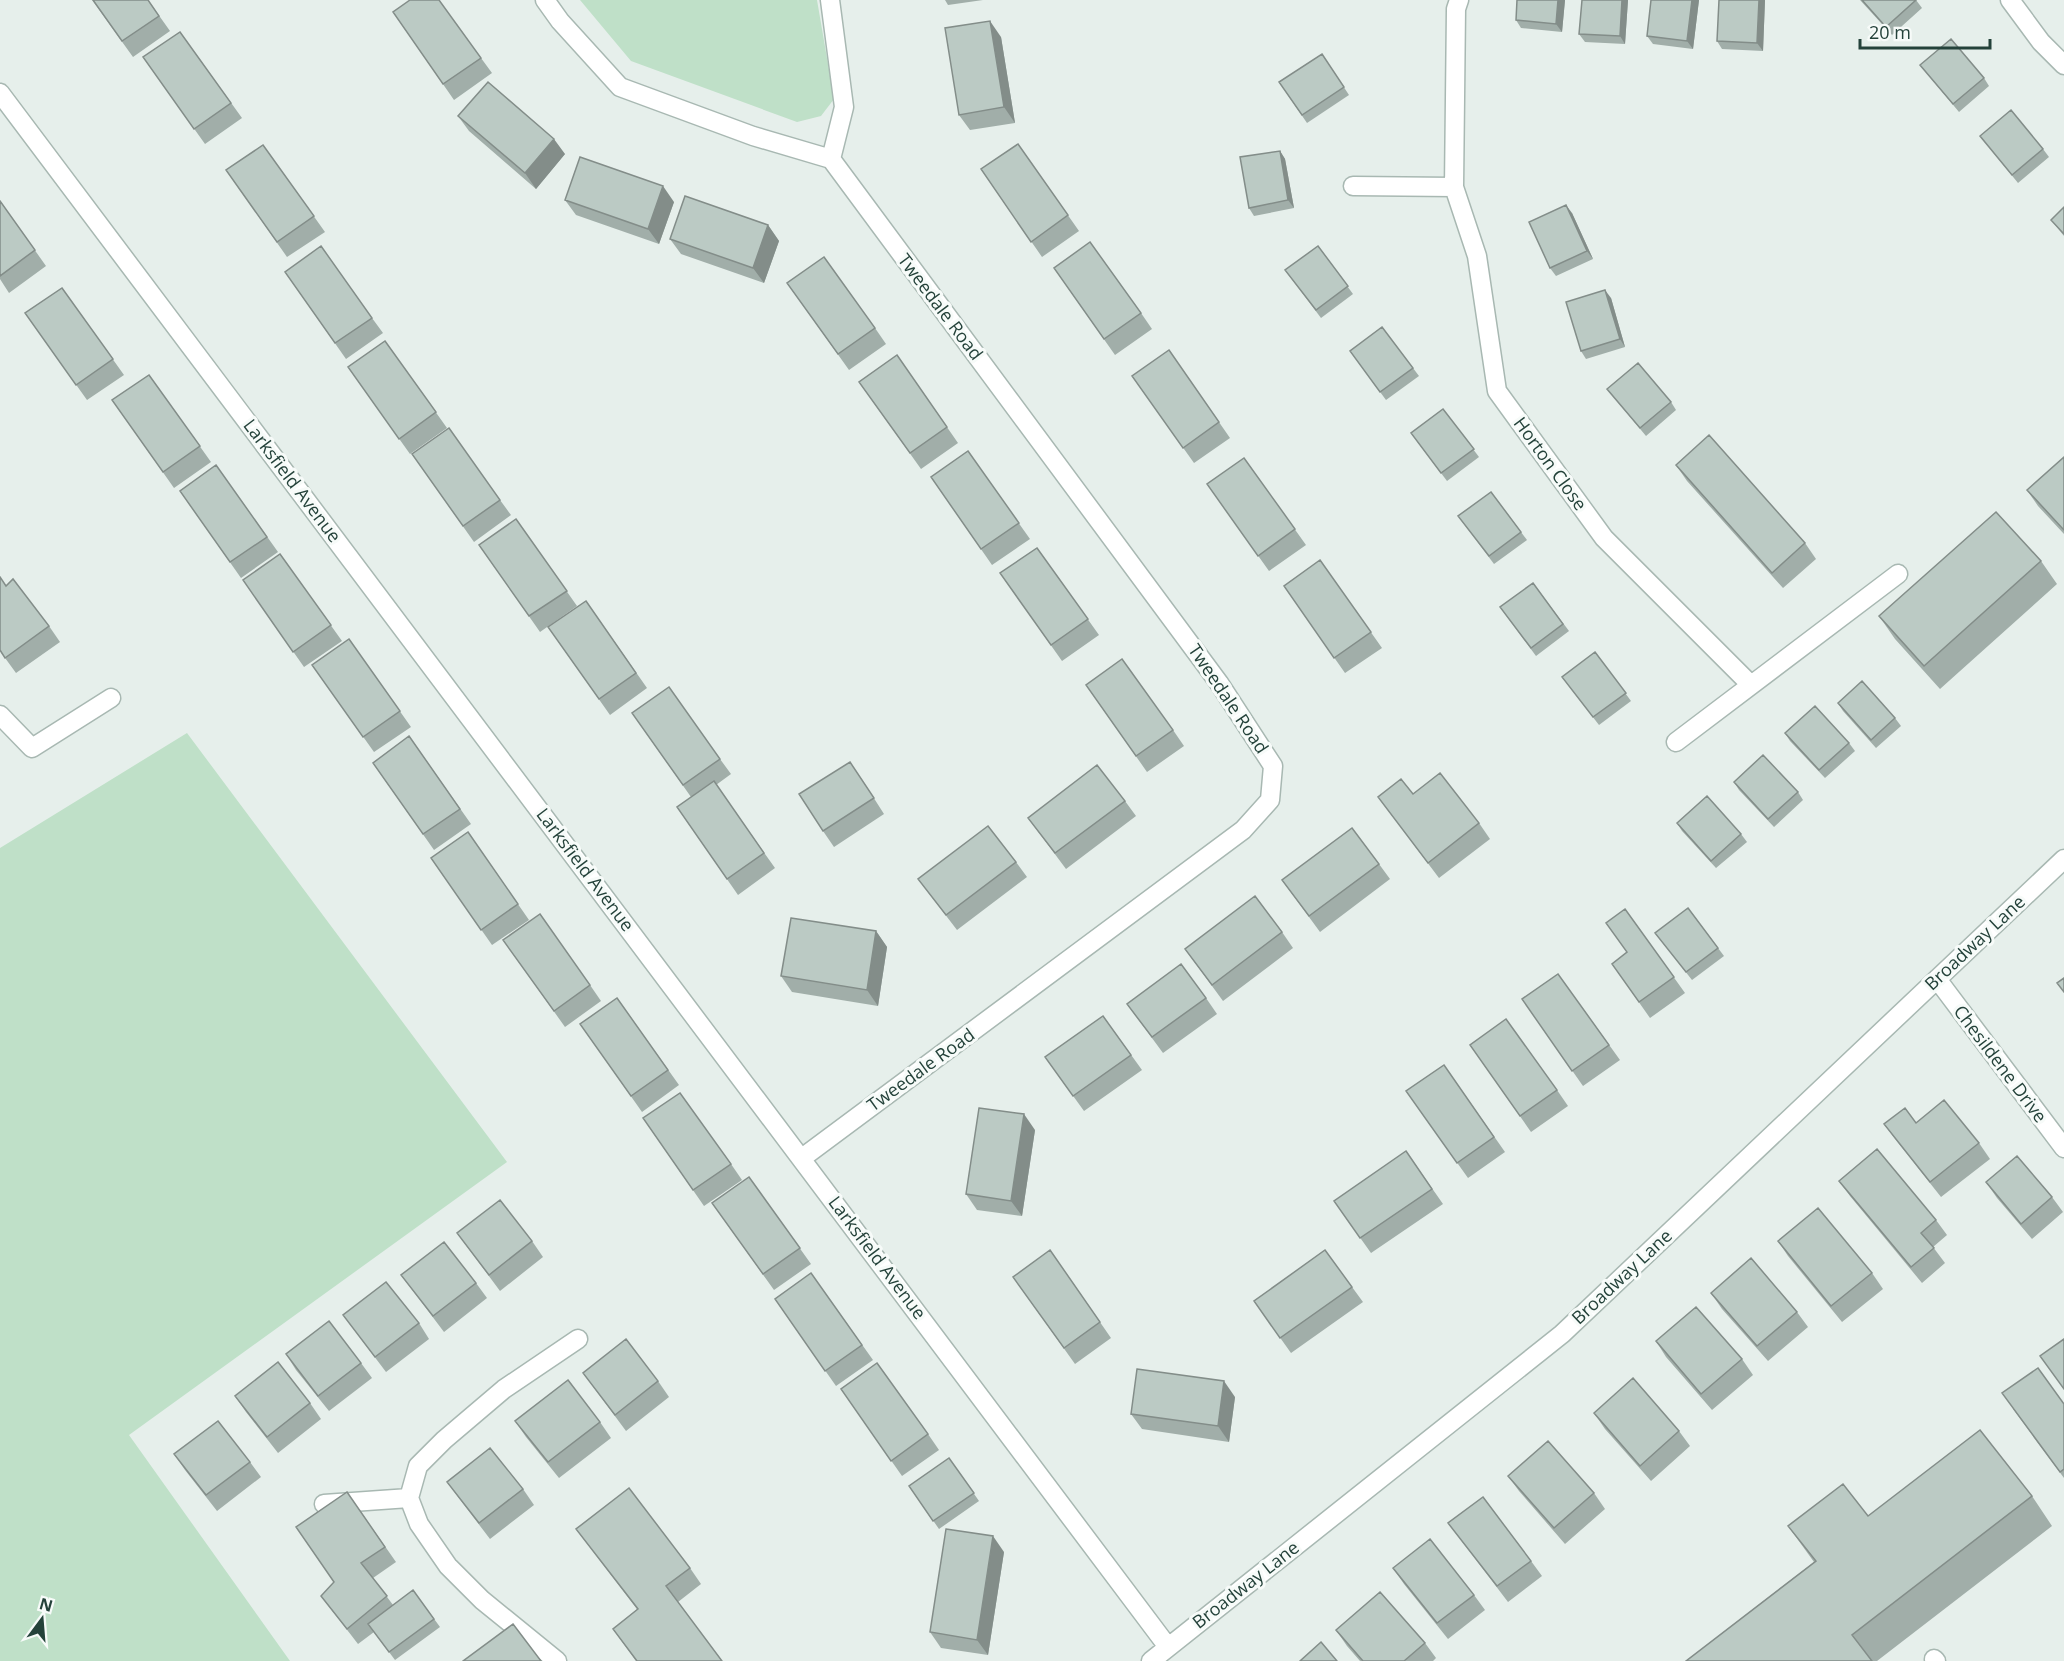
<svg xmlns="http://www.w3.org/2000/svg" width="2064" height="1661" viewBox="0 0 2064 1661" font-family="'Open Sans',sans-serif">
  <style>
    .green { fill: #bfe0c8 }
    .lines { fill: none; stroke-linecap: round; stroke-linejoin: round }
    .minor-casing { stroke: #a8b8b2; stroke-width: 21 }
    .minor { stroke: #fff; stroke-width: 18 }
    .wall { fill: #a1aea9 }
    .shaded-wall { fill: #838d89 }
    .building { fill: #bbcac4; stroke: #838d89; stroke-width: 1.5 }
    .labels { text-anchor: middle; stroke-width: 6; stroke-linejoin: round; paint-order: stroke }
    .street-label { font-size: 18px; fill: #24423a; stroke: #f7fbf9 }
  </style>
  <rect width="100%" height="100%" fill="#e6efeb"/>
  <path class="green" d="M 580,0 L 817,0 L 834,99 L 821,116 L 797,122 L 631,61 Z
    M 187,733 L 507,1162 L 129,1435 L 290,1661 L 0,1661 L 0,848 Z"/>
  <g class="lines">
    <defs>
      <path id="minor" d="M 545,0 L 560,21 L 620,87 L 753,136 L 831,159 L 1219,683 L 1273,766 L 1270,800 L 1243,830 L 802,1158
        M 830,0 L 844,107 L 831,159
        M 1459,0 L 1456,9 L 1454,187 L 1477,256 L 1497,391 L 1604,538 L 1751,685
        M 2010,0 L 2041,42 L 2064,65
        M 0,93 L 1168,1647
        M 1353,186 L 1454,187
        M 0,715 L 32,748 L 111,698
        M 1676,742 L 1898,574
        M 1937,979 L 2064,1148
        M 324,1504 L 409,1498
        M 1934,1659 L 1936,1661
        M 557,1661 L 482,1600 L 448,1566 L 419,1524 L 409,1498 L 418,1466 L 444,1440 L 504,1389 L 578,1339
        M 1151,1661 L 1562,1334 L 2064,859"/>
    </defs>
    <use href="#minor" class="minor-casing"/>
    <use href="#minor" class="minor"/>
  </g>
  <path class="wall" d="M 92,0 L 148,0 L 170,31 L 133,57 Z
    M 945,0 L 983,0 L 948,5 Z
    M 1565,0 L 1562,32 L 1521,28 L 1516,20 Z
    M 1582,0 L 1628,0 L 1625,44 L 1585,42 L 1579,34 Z
    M 1651,0 L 1699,0 L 1693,49 L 1653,44 L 1647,36 Z
    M 1765,0 L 1763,51 L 1722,49 L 1717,41 Z
    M 1860,0 L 1916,0 L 1922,8 L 1892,35 Z
    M 393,12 L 481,58 L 492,73 L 454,100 Z
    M 180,32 L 242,118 L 205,144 L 143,57 Z
    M 1001,37 L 1015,123 L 970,130 L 959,115 Z
    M 1322,54 L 1349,95 L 1307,123 L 1279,82 Z
    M 1920,65 L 1984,78 L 1989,86 L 1959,112 Z
    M 458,116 L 565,154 L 536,189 L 469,131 Z
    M 1980,136 L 2043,149 L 2049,157 L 2018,183 Z
    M 1018,144 L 1079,231 L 1042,257 L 981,169 Z
    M 263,145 L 325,232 L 287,257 L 226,170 Z
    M 1280,151 L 1285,159 L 1294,208 L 1254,216 L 1249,208 Z
    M 565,200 L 674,202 L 659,244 L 576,215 Z
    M 0,201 L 46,266 L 9,293 L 0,279 Z
    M 2064,207 L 2064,236 L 2051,220 Z
    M 1572,213 L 1593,259 L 1556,276 L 1550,268 Z
    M 768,225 L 779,241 L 764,283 L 681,254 L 670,239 Z
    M 1318,246 L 1353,294 L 1321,318 L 1285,270 Z
    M 1054,268 L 1141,313 L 1152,329 L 1115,355 Z
    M 285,272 L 372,318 L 383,333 L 346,359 Z
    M 787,283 L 875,328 L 886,344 L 849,370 Z
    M 62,288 L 124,375 L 87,400 L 25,313 Z
    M 1611,298 L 1625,347 L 1586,359 L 1581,351 Z
    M 1382,327 L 1419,376 L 1386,400 L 1350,351 Z
    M 385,341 L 447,428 L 410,454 L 348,367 Z
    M 1169,350 L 1230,438 L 1194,463 L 1132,376 Z
    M 897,355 L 958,443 L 921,469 L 859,382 Z
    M 149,375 L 211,462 L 174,488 L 112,400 Z
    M 1607,389 L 1671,402 L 1676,410 L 1646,436 Z
    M 1443,409 L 1479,457 L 1447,481 L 1411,433 Z
    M 968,451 L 1030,539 L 992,565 L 931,477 Z
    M 412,454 L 500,500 L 511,515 L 474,542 Z
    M 2064,457 L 2064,534 L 2038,506 L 2027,490 Z
    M 1244,458 L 1306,545 L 1269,571 L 1207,484 Z
    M 216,465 L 278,552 L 241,578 L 180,491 Z
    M 1676,465 L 1805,543 L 1816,559 L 1783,588 L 1687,481 Z
    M 1491,492 L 1527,540 L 1494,564 L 1458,516 Z
    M 516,519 L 577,606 L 540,632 L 479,545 Z
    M 1037,548 L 1099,635 L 1062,661 L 1000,573 Z
    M 280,554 L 342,641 L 304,667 L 243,580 Z
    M 1320,560 L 1382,648 L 1345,673 L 1284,586 Z
    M 2041,561 L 2057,584 L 1940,689 L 1895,639 L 1879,616 Z
    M 1533,583 L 1569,631 L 1536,656 L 1500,607 Z
    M 6,586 L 49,626 L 60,642 L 16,673 L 0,651 Z
    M 586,601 L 647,688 L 610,715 L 548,627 Z
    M 349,639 L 411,727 L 374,752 L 312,665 Z
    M 1595,652 L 1631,701 L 1599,725 L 1562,677 Z
    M 1086,685 L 1173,730 L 1184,746 L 1147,772 Z
    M 1838,703 L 1895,718 L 1901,726 L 1876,748 L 1843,711 Z
    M 632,713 L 720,759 L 731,774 L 716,785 L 775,868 L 738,895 L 677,807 L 691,797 Z
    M 1785,733 L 1849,743 L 1855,751 L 1825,778 L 1790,741 Z
    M 409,736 L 471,824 L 434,850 L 373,763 Z
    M 861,778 L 884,814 L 834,847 L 823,831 Z
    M 1734,782 L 1798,792 L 1803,800 L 1774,827 L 1739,790 Z
    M 1413,794 L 1479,823 L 1490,839 L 1439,878 L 1378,797 Z
    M 1125,801 L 1136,816 L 1066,869 L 1028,818 Z
    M 1677,823 L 1741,834 L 1747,842 L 1716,868 L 1682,831 Z
    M 468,832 L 529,920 L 492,945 L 431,858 Z
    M 1016,862 L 1027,877 L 957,930 L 918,879 Z
    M 1379,864 L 1390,879 L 1320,932 L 1282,880 Z
    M 1688,908 L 1724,956 L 1692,980 L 1655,933 Z
    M 1625,909 L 1685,993 L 1650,1018 L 1612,964 L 1627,953 Z
    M 876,931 L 887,947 L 878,1006 L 792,992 L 781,976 Z
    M 1282,932 L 1293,948 L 1223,1001 L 1185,949 Z
    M 503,940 L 590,985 L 601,1001 L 565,1027 Z
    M 1558,974 L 1620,1060 L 1583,1086 L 1522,999 Z
    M 617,998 L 679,1085 L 642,1112 L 580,1024 Z
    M 1206,998 L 1217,1014 L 1163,1053 L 1127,1004 Z
    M 1103,1016 L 1142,1070 L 1084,1111 L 1045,1057 Z
    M 1470,1045 L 1557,1090 L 1568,1106 L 1531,1132 Z
    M 1444,1065 L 1505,1152 L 1468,1178 L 1406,1091 Z
    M 643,1118 L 731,1164 L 742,1180 L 704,1206 Z
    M 1916,1123 L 1979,1143 L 1990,1159 L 1941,1197 L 1895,1139 L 1884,1124 Z
    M 1035,1130 L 1022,1216 L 977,1210 L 966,1194 Z
    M 1406,1151 L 1443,1204 L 1371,1253 L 1334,1201 Z
    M 749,1177 L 811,1264 L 774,1290 L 712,1203 Z
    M 1839,1181 L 1936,1220 L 1947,1235 L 1933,1247 L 1945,1263 L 1922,1283 L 1850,1196 Z
    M 1986,1182 L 2052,1197 L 2063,1212 L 2032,1239 L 1997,1198 Z
    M 457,1233 L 532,1241 L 543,1257 L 500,1291 Z
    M 1778,1241 L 1872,1273 L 1883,1289 L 1842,1322 L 1788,1256 Z
    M 1050,1250 L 1111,1338 L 1075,1364 L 1013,1277 Z
    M 1325,1250 L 1363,1302 L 1291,1353 L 1254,1301 Z
    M 811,1273 L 873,1360 L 836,1386 L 775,1299 Z
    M 401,1275 L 476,1283 L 487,1298 L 444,1332 Z
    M 1711,1293 L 1797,1312 L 1808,1327 L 1768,1361 L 1722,1309 Z
    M 343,1315 L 419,1323 L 429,1339 L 386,1372 Z
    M 1656,1341 L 1742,1359 L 1753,1375 L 1712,1410 L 1666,1357 Z
    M 286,1354 L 361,1363 L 372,1378 L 329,1411 L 296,1370 Z
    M 583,1373 L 658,1381 L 669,1397 L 626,1431 Z
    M 841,1389 L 928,1434 L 939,1450 L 902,1476 Z
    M 235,1396 L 310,1403 L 321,1419 L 278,1453 L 246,1412 Z
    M 1235,1397 L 1229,1442 L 1142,1429 L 1131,1414 Z
    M 2064,1404 L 2064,1478 L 2013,1409 Z
    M 1594,1413 L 1679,1431 L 1690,1446 L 1651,1481 L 1605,1429 Z
    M 515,1421 L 600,1422 L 611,1438 L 559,1478 L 526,1437 Z
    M 174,1454 L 250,1462 L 261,1477 L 217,1511 L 185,1470 Z
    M 949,1458 L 979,1501 L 939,1529 L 909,1486 Z
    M 1508,1476 L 1594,1493 L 1605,1509 L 1565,1544 L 1519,1491 Z
    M 447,1482 L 523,1489 L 534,1505 L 490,1539 L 458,1497 Z
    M 347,1492 L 396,1562 L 373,1578 L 393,1605 L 413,1590 L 440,1627 L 395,1660 L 374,1632 L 358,1644 L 321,1596 L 334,1582 Z
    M 2032,1496 L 2052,1526 L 1877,1661 L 1686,1661 L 1814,1562 L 1788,1526 Z
    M 1448,1523 L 1531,1561 L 1542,1576 L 1508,1602 Z
    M 576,1529 L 690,1568 L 701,1584 L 678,1602 L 722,1661 L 636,1661 L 613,1629 L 637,1609 Z
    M 1004,1552 L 988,1655 L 941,1648 L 930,1632 Z
    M 1393,1568 L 1474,1595 L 1485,1610 L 1448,1639 L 1404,1584 Z
    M 1336,1630 L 1425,1643 L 1436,1658 L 1433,1661 L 1360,1661 L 1347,1646 Z"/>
  <path class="shaded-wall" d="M 1558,0 L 1565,0 L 1562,32 L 1556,24 Z
    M 1622,0 L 1628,0 L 1625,44 L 1620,36 Z
    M 1692,0 L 1699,0 L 1693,49 L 1687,41 Z
    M 1759,0 L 1765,0 L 1763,51 L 1757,43 Z
    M 990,21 L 1001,37 L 1015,123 L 1004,107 Z
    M 554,139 L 565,154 L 536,189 L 525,173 Z
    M 1280,151 L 1285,159 L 1294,208 L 1288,200 Z
    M 663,186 L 674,202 L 659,244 L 648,229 Z
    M 1566,205 L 1572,213 L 1593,259 L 1587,251 Z
    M 768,225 L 779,241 L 764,283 L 753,268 Z
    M 1605,290 L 1611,298 L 1625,347 L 1620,339 Z
    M 876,931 L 887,947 L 878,1006 L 867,990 Z
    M 1024,1114 L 1035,1130 L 1022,1216 L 1011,1201 Z
    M 1224,1381 L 1235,1397 L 1229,1442 L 1218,1426 Z
    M 993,1536 L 1004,1552 L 988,1655 L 977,1640 Z"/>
  <path class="building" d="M 93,0 L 148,0 L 159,16 L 122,41 Z
    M 410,0 L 439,0 L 481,58 L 443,84 L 393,12 Z
    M 1517,0 L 1558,0 L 1556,24 L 1516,20 Z
    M 1582,0 L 1622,0 L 1620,36 L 1579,34 Z
    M 1651,0 L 1692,0 L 1687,41 L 1647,36 Z
    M 1719,0 L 1759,0 L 1757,43 L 1717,41 Z
    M 1862,0 L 1916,0 L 1886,27 Z
    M 990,21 L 1004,107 L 959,115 L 945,28 Z
    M 180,32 L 231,103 L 194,129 L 143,57 Z
    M 1951,39 L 1984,78 L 1953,104 L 1920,65 Z
    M 1322,54 L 1344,87 L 1302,115 L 1279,82 Z
    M 488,82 L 554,139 L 525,173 L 458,116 Z
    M 2011,110 L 2043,149 L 2012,175 L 1980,136 Z
    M 1018,144 L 1068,215 L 1031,242 L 981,169 Z
    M 263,145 L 314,216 L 277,242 L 226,170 Z
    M 1280,151 L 1288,200 L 1249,208 L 1240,157 Z
    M 580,157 L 663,186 L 648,229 L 565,200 Z
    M 685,196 L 768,225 L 753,268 L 670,239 Z
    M 0,201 L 35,250 L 0,276 Z
    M 1566,205 L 1587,251 L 1550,268 L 1529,222 Z
    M 2064,207 L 2064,234 L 2051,220 Z
    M 1090,242 L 1141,313 L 1104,339 L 1054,268 Z
    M 321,246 L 372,318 L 335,343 L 285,272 Z
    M 1318,246 L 1348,286 L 1316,310 L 1285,270 Z
    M 824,257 L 875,328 L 838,354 L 787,283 Z
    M 62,288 L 113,359 L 76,385 L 25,313 Z
    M 1605,290 L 1620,339 L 1581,351 L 1566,302 Z
    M 1382,327 L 1413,368 L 1380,392 L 1350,351 Z
    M 385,341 L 436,412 L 399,439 L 348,367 Z
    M 1169,350 L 1219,422 L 1183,448 L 1132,376 Z
    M 897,355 L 947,427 L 910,453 L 859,382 Z
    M 1638,363 L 1671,402 L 1640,428 L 1607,389 Z
    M 149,375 L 200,446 L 163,472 L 112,400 Z
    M 1443,409 L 1474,449 L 1441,473 L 1411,433 Z
    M 449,428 L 500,500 L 463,526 L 412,454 Z
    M 1709,435 L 1805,543 L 1772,573 L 1676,465 Z
    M 968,451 L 1019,523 L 981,549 L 931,477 Z
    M 2064,457 L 2064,530 L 2027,490 Z
    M 1244,458 L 1295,529 L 1258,556 L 1207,484 Z
    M 216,465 L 267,537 L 230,562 L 180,491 Z
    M 1491,492 L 1521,532 L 1489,556 L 1458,516 Z
    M 1996,512 L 2041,561 L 1924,666 L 1879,616 Z
    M 516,519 L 567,591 L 529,616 L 479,545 Z
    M 1037,548 L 1088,619 L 1051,645 L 1000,573 Z
    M 280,554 L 331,625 L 293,652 L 243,580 Z
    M 1320,560 L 1371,632 L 1334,658 L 1284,586 Z
    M 0,577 L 6,586 L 13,579 L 49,626 L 5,658 L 0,650 Z
    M 1533,583 L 1563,624 L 1531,648 L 1500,607 Z
    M 586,601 L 636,673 L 599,699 L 548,627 Z
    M 349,639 L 400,711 L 363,737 L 312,665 Z
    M 1595,652 L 1626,693 L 1593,717 L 1562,677 Z
    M 1122,659 L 1173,730 L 1136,756 L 1086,685 Z
    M 1862,681 L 1895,718 L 1871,740 L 1838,703 Z
    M 669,687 L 720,759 L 683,785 L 632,713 Z
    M 1815,706 L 1849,743 L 1819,770 L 1785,733 Z
    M 409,736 L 460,809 L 423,834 L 373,763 Z
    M 1763,755 L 1798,792 L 1768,819 L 1734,782 Z
    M 850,762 L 874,798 L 823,831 L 799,794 Z
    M 1097,765 L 1125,801 L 1055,853 L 1028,818 Z
    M 1440,773 L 1479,823 L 1428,863 L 1378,797 L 1401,779 L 1413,794 Z
    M 714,781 L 764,853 L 727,879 L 677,807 Z
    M 1707,796 L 1741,834 L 1711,861 L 1677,823 Z
    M 988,826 L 1016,862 L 946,915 L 918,879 Z
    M 1352,828 L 1379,864 L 1309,916 L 1282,880 Z
    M 468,832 L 518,904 L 481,930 L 431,858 Z
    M 1255,896 L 1282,932 L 1212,985 L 1185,949 Z
    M 1688,908 L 1718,948 L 1686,972 L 1655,933 Z
    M 1625,909 L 1674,977 L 1639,1002 L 1612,964 L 1627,952 L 1606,923 Z
    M 540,914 L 590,985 L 554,1011 L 503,940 Z
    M 791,918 L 876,931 L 867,990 L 781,976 Z
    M 1181,964 L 1206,998 L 1152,1037 L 1127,1004 Z
    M 1558,974 L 1609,1045 L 1572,1071 L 1522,999 Z
    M 2064,978 L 2064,992 L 2057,983 Z
    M 617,998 L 668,1070 L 631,1096 L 580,1024 Z
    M 1103,1016 L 1131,1055 L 1073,1096 L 1045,1057 Z
    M 1506,1019 L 1557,1090 L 1520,1116 L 1470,1045 Z
    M 1444,1065 L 1494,1137 L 1457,1163 L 1406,1091 Z
    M 680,1093 L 731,1164 L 693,1190 L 643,1118 Z
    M 1944,1100 L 1979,1143 L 1930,1182 L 1884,1124 L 1905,1108 L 1916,1123 Z
    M 979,1108 L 1024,1114 L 1011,1201 L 966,1194 Z
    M 1877,1149 L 1936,1220 L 1921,1233 L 1934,1248 L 1911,1267 L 1839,1181 Z
    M 1406,1151 L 1432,1189 L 1360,1238 L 1334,1201 Z
    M 2017,1156 L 2052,1197 L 2021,1224 L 1986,1182 Z
    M 749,1177 L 800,1248 L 763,1274 L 712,1203 Z
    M 500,1200 L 532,1241 L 489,1275 L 457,1233 Z
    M 1818,1208 L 1872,1273 L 1831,1306 L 1778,1241 Z
    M 444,1242 L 476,1283 L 433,1316 L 401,1275 Z
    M 1050,1250 L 1100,1322 L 1064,1348 L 1013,1277 Z
    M 1325,1250 L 1352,1287 L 1280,1338 L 1254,1301 Z
    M 1751,1258 L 1797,1312 L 1757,1346 L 1711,1293 Z
    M 811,1273 L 862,1345 L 825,1371 L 775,1299 Z
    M 386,1282 L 419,1323 L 375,1357 L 343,1315 Z
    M 1696,1307 L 1742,1359 L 1701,1394 L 1656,1341 Z
    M 329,1321 L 361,1363 L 318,1396 L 286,1354 Z
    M 626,1339 L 658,1381 L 615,1415 L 583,1373 Z
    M 2064,1339 L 2064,1389 L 2040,1356 Z
    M 278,1362 L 310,1403 L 267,1437 L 235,1396 Z
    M 877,1363 L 928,1434 L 891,1461 L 841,1389 Z
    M 2038,1368 L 2064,1404 L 2064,1469 L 2060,1472 L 2002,1393 Z
    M 1137,1369 L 1224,1381 L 1218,1426 L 1131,1414 Z
    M 1633,1378 L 1679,1431 L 1640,1466 L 1594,1413 Z
    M 568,1380 L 600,1422 L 548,1462 L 515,1421 Z
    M 218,1421 L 250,1462 L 206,1495 L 174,1454 Z
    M 1980,1430 L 2032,1496 L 1852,1635 L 1872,1661 L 1686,1661 L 1816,1561 L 1788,1526 L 1843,1484 L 1868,1516 Z
    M 1548,1441 L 1594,1493 L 1554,1528 L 1508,1476 Z
    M 490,1448 L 523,1489 L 479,1523 L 447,1482 Z
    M 949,1458 L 974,1493 L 933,1521 L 909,1486 Z
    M 629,1488 L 690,1568 L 666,1586 L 722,1661 L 637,1661 L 613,1629 L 638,1609 L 576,1529 Z
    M 347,1492 L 385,1547 L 361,1563 L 387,1596 L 347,1629 L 321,1596 L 334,1582 L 296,1527 Z
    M 1483,1497 L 1531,1561 L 1497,1586 L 1448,1523 Z
    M 946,1529 L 993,1536 L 977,1640 L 930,1632 Z
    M 1430,1539 L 1474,1595 L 1437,1623 L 1393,1568 Z
    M 413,1590 L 434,1619 L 389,1652 L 368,1624 Z
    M 1380,1592 L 1425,1643 L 1404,1661 L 1363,1661 L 1336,1630 Z
    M 513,1624 L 541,1661 L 463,1661 Z
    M 1321,1642 L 1337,1661 L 1300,1661 Z"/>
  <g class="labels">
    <g class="street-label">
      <text transform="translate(940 307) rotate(53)" y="6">Tweedale Road</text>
      <text transform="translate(1550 464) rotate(54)" y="6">Horton Close</text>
      <text transform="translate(292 481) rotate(53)" y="6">Larksfield Avenue</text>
      <text transform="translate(1228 699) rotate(56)" y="6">Tweedale Road</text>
      <text transform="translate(585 870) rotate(53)" y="6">Larksfield Avenue</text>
      <text transform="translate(1975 943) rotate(-43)" y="6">Broadway Lane</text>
      <text transform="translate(2000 1064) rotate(53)" y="6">Chesildene Drive</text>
      <text transform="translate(921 1070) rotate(-36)" y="6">Tweedale Road</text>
      <text transform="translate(877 1258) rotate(53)" y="6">Larksfield Avenue</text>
      <text transform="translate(1622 1277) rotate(-43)" y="6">Broadway Lane</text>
      <text transform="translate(1246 1585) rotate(-38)" y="6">Broadway Lane</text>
    </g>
  </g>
  <g transform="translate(42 1619) rotate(16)" stroke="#f7fbf9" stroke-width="4.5" paint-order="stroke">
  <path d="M0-4.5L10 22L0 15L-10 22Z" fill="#24423a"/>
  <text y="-9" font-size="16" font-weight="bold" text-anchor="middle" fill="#24423a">N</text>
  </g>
  <path d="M1860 39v9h130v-9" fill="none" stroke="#24423a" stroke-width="3"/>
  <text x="1869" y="39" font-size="18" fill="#24423a" stroke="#f7fbf9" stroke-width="4.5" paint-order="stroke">20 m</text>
</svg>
